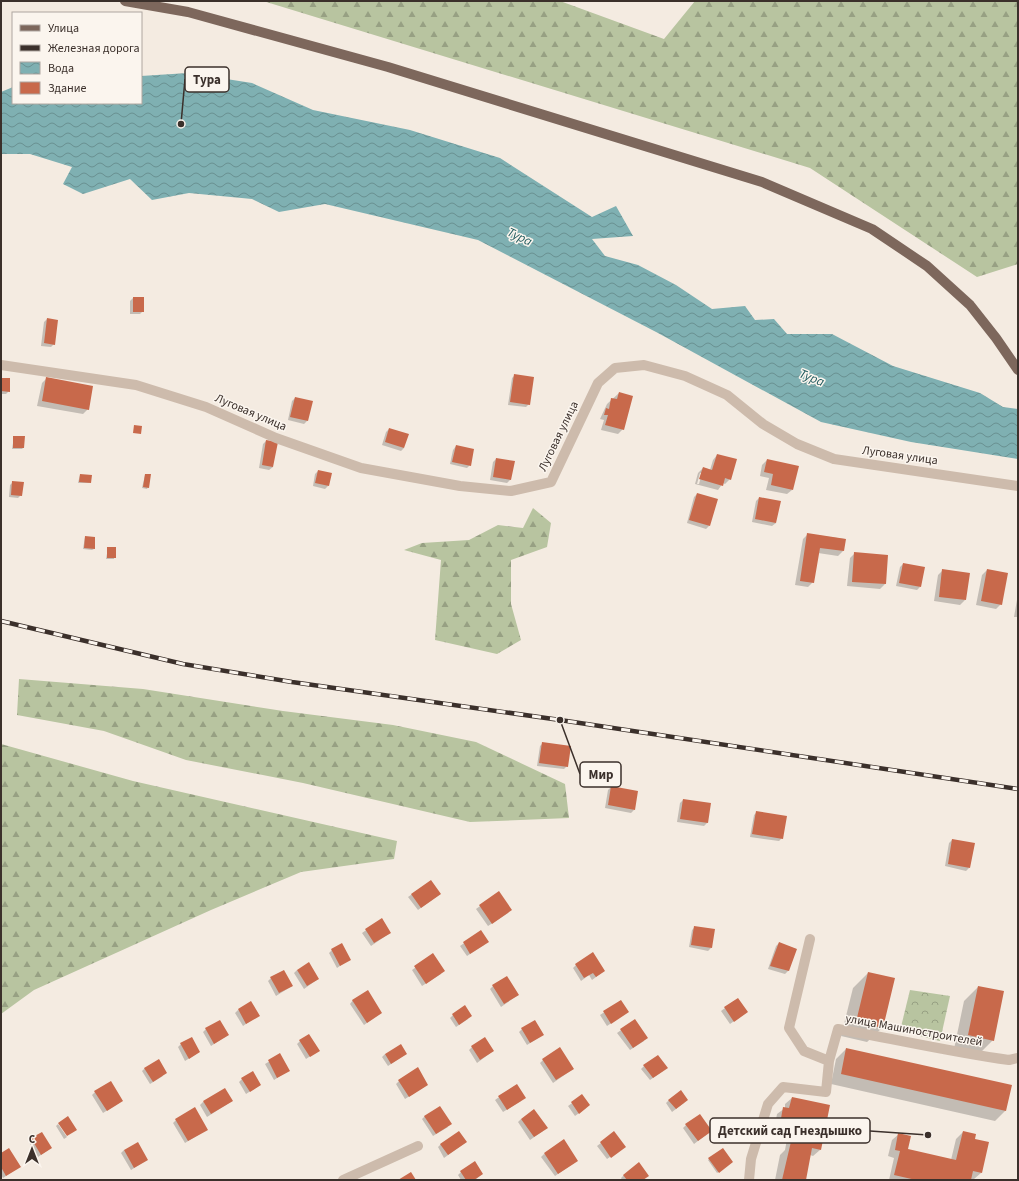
<svg xmlns="http://www.w3.org/2000/svg" width="1019" height="1181" viewBox="0 0 1019 1181" font-family="'Source Sans 3',sans-serif">
  <style>
    .forest { fill: url(#forest-firs) }
    .park { fill: url(#park-crowns) }
    .water { fill: url(#water-waves) }
    .shadow { fill: #0003; fill-rule: evenodd }
    .building { fill: #c8694b }
    .lines { fill: none; stroke-linecap: round; stroke-linejoin: round }
    .street { stroke: #cdbbac; stroke-width: 10 }
    .primary { stroke: #7d675c; stroke-width: 10 }
    .rail-casing { stroke: #3b302b; stroke-width: 4.5 }
    .rail { stroke: #fbf5ee; stroke-width: 3; stroke-dasharray: 9; stroke-linecap: butt }
    .labels { text-anchor: middle; stroke-width: 3; stroke-linejoin: round; paint-order: stroke }
    .street-label { font-size: 12px; fill: #3b302b; stroke: #fbf5ee }
    .water-label { font-size: 13px; font-style: italic; fill: #1f5a5e; stroke: #fbf5ee }
    .leader { fill: none; stroke: #3b302b; stroke-width: 1.5 }
    .callout-dot { fill: #3b302b; stroke: #fbf5ee; stroke-width: 1.5 }
    .callout { fill: #fbf5ee; stroke: #3b302b; stroke-width: 1.5 }
    .callout-label { font-size: 13px; text-anchor: middle; font-weight: bold; fill: #3b302b }
  </style>
  <defs>
    <pattern id="forest-firs" width="22" height="20" patternUnits="userSpaceOnUse"><rect width="22" height="20" fill="#b8c4a0"/><path d="M5 1l3.5 6h-7zM16 11l3.5 6h-7z" fill="#97a083"/></pattern>
    <pattern id="park-crowns" width="20" height="18" patternUnits="userSpaceOnUse"><rect width="20" height="18" fill="#b8c4a0"/><path d="M2 6a3 3 0 1 1 6 0M12 15a3 3 0 1 1 6 0" fill="none" stroke="#97a083"/></pattern>
    <pattern id="water-waves" width="16" height="10" patternUnits="userSpaceOnUse"><rect width="16" height="10" fill="#7fb0b2"/><path d="M0 5q4-4 8 0t8 0" fill="none" stroke="#699091"/></pattern>
  </defs>
  <rect width="100%" height="100%" fill="#f4ebe1"/>
  <path class="forest" d="M 263,1 L 560,1 L 664,39 L 695,1 L 1018,2 L 1018,264 L 977,277 L 810,168 Z
    M 533,508 L 551,523 L 547,547 L 511,560 L 511,604 L 521,640 L 497,654 L 435,640 L 441,560 L 404,550 L 422,543 L 469,540 L 498,525 L 523,528 Z
    M 19,679 L 143,689 L 283,711 L 393,725 L 476,742 L 565,784 L 569,818 L 470,822 L 303,783 L 186,760 L 104,731 L 17,715 Z
    M 1,744 L 133,781 L 397,841 L 394,859 L 301,872 L 211,910 L 34,990 L 1,1014 Z"/>
  <path class="park" d="M 910,990 L 950,996 L 940,1041 L 900,1031 Z"/>
  <path class="water" d="M 188,73 L 252,83 L 313,110 L 410,130 L 500,158 L 592,217 L 616,206 L 633,236 L 592,239 L 605,256 L 638,265 L 676,285 L 712,309 L 745,306 L 755,320 L 774,319 L 787,334 L 832,334 L 893,366 L 980,393 L 1003,407 L 1018,409 L 1018,459 L 911,442 L 821,422 L 658,333 L 478,240 L 325,204 L 279,212 L 252,199 L 189,193 L 152,200 L 130,179 L 83,194 L 63,184 L 72,167 L 30,154 L 1,154 L 1,92 L 13,87 L 13,103 L 141,103 L 141,76 Z"/>
  <path class="shadow" d="M 133,298 L 143,311 L 140,314 L 130,314 L 130,301 Z
    M 47,319 L 54,344 L 51,347 L 41,346 L 44,322 Z
    M 515,375 L 529,404 L 526,407 L 508,405 L 512,378 Z
    M 1,379 L 9,391 L 6,394 L 1,394 Z
    M 46,379 L 88,409 L 83,414 L 37,406 L 42,383 Z
    M 619,393 L 623,429 L 618,434 L 601,430 L 604,420 L 600,419 L 607,404 Z
    M 295,398 L 307,421 L 304,424 L 288,420 L 292,401 Z
    M 389,429 L 404,448 L 401,451 L 382,445 L 386,432 Z
    M 14,437 L 23,448 L 22,449 L 12,449 Z
    M 266,441 L 273,467 L 269,470 L 259,468 L 263,444 Z
    M 456,446 L 470,465 L 467,468 L 450,464 L 453,450 Z
    M 717,455 L 730,479 L 725,484 L 723,483 L 718,490 L 695,484 L 698,473 L 703,468 L 710,470 L 713,460 ZM 700,473 L 702,473 L 699,484 L 697,484 Z
    M 496,459 L 510,480 L 507,483 L 490,480 L 493,462 Z
    M 767,460 L 792,490 L 787,494 L 766,490 L 769,478 L 760,476 L 762,465 Z
    M 318,471 L 328,486 L 325,489 L 313,486 L 315,474 Z
    M 80,475 L 90,483 L 78,483 Z
    M 145,475 L 148,487 L 147,489 L 142,488 Z
    M 13,482 L 21,495 L 18,498 L 9,497 L 10,485 Z
    M 697,494 L 709,526 L 706,529 L 687,523 L 694,497 Z
    M 759,498 L 776,523 L 772,526 L 752,522 L 756,501 Z
    M 808,534 L 845,539 L 843,551 L 838,556 L 818,553 L 813,582 L 808,587 L 795,585 L 803,539 Z
    M 85,537 L 94,549 L 92,550 L 83,549 Z
    M 108,548 L 115,548 L 114,559 L 106,559 Z
    M 855,553 L 887,556 L 885,584 L 880,589 L 847,586 L 850,558 Z
    M 903,564 L 920,587 L 917,590 L 896,586 L 900,567 Z
    M 943,570 L 965,600 L 960,605 L 934,601 L 938,575 Z
    M 987,570 L 1001,604 L 996,609 L 976,605 L 982,575 Z
    M 1018,594 L 1018,617 L 1014,617 Z
    M 543,743 L 567,766 L 564,769 L 537,766 L 540,746 Z
    M 611,787 L 634,810 L 631,813 L 605,808 L 608,790 Z
    M 683,800 L 710,804 L 707,823 L 704,826 L 677,822 L 680,803 Z
    M 757,812 L 782,838 L 779,841 L 750,837 L 754,815 Z
    M 952,840 L 969,868 L 966,871 L 945,866 L 949,843 Z
    M 431,881 L 440,894 L 418,910 L 408,897 Z
    M 498,893 L 508,913 L 488,926 L 476,909 Z
    M 382,919 L 390,933 L 371,946 L 362,933 Z
    M 695,927 L 711,948 L 708,951 L 689,947 L 692,930 Z
    M 480,932 L 484,945 L 467,956 L 460,946 Z
    M 779,943 L 796,949 L 788,971 L 785,974 L 768,969 L 776,946 Z
    M 332,950 L 350,959 L 337,968 L 329,953 Z
    M 433,955 L 441,974 L 422,986 L 412,970 Z
    M 576,965 L 604,971 L 592,980 L 589,975 L 581,981 L 573,968 Z
    M 297,970 L 318,979 L 304,989 L 294,973 Z
    M 868,973 L 882,1028 L 867,1042 L 841,1036 L 853,988 Z
    M 271,978 L 292,986 L 276,996 L 268,981 Z
    M 493,986 L 518,995 L 501,1007 L 490,989 Z
    M 978,987 L 993,1040 L 978,1055 L 954,1049 L 964,1001 Z
    M 737,999 L 747,1012 L 730,1024 L 721,1011 Z
    M 353,1000 L 381,1013 L 364,1025 L 350,1004 Z
    M 621,1001 L 628,1012 L 607,1026 L 600,1015 Z
    M 238,1010 L 258,1016 L 243,1026 L 235,1013 Z
    M 453,1015 L 468,1019 L 456,1027 L 450,1018 Z
    M 635,1020 L 644,1041 L 630,1050 L 617,1033 Z
    M 206,1029 L 228,1035 L 211,1046 L 203,1032 Z
    M 522,1029 L 543,1035 L 527,1045 L 519,1032 Z
    M 300,1041 L 318,1051 L 306,1059 L 297,1044 Z
    M 181,1044 L 199,1052 L 185,1061 L 178,1047 Z
    M 472,1047 L 493,1051 L 477,1063 L 469,1050 Z
    M 846,1049 L 1006,1110 L 995,1121 L 831,1084 L 836,1059 Z
    M 385,1054 L 406,1054 L 388,1066 L 382,1057 Z
    M 280,1055 L 288,1071 L 274,1080 L 265,1064 Z
    M 543,1060 L 573,1069 L 553,1083 L 540,1063 Z
    M 644,1066 L 663,1071 L 650,1080 L 641,1069 Z
    M 145,1068 L 163,1076 L 150,1084 L 142,1071 Z
    M 242,1079 L 260,1085 L 246,1094 L 239,1082 Z
    M 399,1081 L 424,1087 L 405,1099 L 396,1084 Z
    M 516,1085 L 521,1101 L 503,1112 L 495,1100 Z
    M 95,1092 L 119,1103 L 103,1113 L 92,1095 Z
    M 582,1096 L 586,1108 L 575,1116 L 568,1106 Z
    M 792,1098 L 820,1150 L 813,1156 L 810,1155 L 805,1180 L 775,1180 L 780,1155 L 785,1150 L 787,1139 L 773,1136 L 777,1114 L 785,1108 L 785,1104 Z
    M 669,1100 L 684,1103 L 672,1112 L 666,1103 Z
    M 232,1101 L 207,1117 L 200,1105 L 203,1102 Z
    M 425,1116 L 448,1127 L 433,1136 L 422,1119 Z
    M 521,1119 L 543,1131 L 530,1140 L 518,1122 Z
    M 176,1120 L 203,1132 L 185,1143 L 173,1123 Z
    M 58,1124 L 67,1137 L 64,1139 L 56,1126 Z
    M 686,1125 L 707,1134 L 694,1144 L 683,1128 Z
    M 963,1132 L 974,1140 L 981,1173 L 974,1179 L 889,1180 L 894,1158 L 888,1156 L 892,1140 L 899,1134 L 907,1150 L 951,1160 L 956,1139 Z
    M 614,1133 L 623,1148 L 607,1159 L 597,1146 Z
    M 32,1139 L 51,1148 L 38,1157 L 29,1142 Z
    M 466,1142 L 444,1158 L 438,1147 L 441,1144 Z
    M 124,1150 L 147,1160 L 131,1170 L 121,1153 Z
    M 1,1154 L 19,1167 L 3,1178 L 1,1175 Z
    M 544,1154 L 574,1163 L 555,1176 L 541,1157 Z
    M 709,1159 L 731,1163 L 717,1173 L 708,1160 Z
    M 461,1172 L 482,1174 L 475,1180 L 461,1180 L 458,1175 Z
    M 624,1175 L 643,1180 L 622,1180 L 621,1178 Z"/>
  <path class="building" d="M 133,297 L 144,297 L 144,312 L 133,312 Z
    M 47,318 L 58,320 L 55,345 L 44,343 Z
    M 514,374 L 534,377 L 530,405 L 510,402 Z
    M 46,377 L 93,386 L 89,410 L 42,401 Z
    M 1,378 L 10,378 L 10,392 L 1,391 Z
    M 619,392 L 633,396 L 624,430 L 605,425 L 608,415 L 604,415 L 606,408 L 609,409 L 611,398 L 617,399 Z
    M 295,397 L 313,401 L 308,421 L 290,417 Z
    M 134,425 L 142,426 L 141,434 L 133,433 Z
    M 389,428 L 409,434 L 404,448 L 385,442 Z
    M 13,436 L 25,436 L 24,448 L 13,448 Z
    M 266,440 L 278,442 L 273,467 L 262,465 Z
    M 456,445 L 474,449 L 471,466 L 452,462 Z
    M 717,454 L 737,459 L 731,480 L 725,478 L 723,486 L 699,479 L 703,467 L 712,470 Z
    M 496,458 L 515,461 L 511,480 L 493,477 Z
    M 767,459 L 799,466 L 793,490 L 771,485 L 773,474 L 764,472 Z
    M 318,470 L 332,473 L 329,486 L 315,483 Z
    M 80,474 L 92,475 L 91,483 L 79,482 Z
    M 145,474 L 151,474 L 149,488 L 143,487 Z
    M 12,481 L 24,482 L 22,496 L 11,495 Z
    M 697,493 L 718,499 L 710,526 L 689,520 Z
    M 759,497 L 781,501 L 776,523 L 755,519 Z
    M 807,533 L 846,539 L 844,551 L 820,548 L 814,583 L 800,581 Z
    M 85,536 L 95,537 L 95,549 L 84,548 Z
    M 107,547 L 116,547 L 116,558 L 107,558 Z
    M 854,552 L 888,555 L 886,584 L 852,582 Z
    M 903,563 L 925,567 L 921,587 L 899,583 Z
    M 942,569 L 970,573 L 966,600 L 939,597 Z
    M 987,569 L 1008,573 L 1002,605 L 981,601 Z
    M 542,742 L 571,746 L 568,767 L 539,763 Z
    M 611,786 L 638,791 L 635,810 L 608,805 Z
    M 683,799 L 711,803 L 708,823 L 680,819 Z
    M 756,811 L 787,816 L 783,839 L 752,834 Z
    M 952,839 L 975,843 L 970,868 L 948,864 Z
    M 431,880 L 441,894 L 421,908 L 411,894 Z
    M 499,891 L 512,910 L 492,924 L 479,905 Z
    M 382,918 L 391,933 L 374,943 L 365,929 Z
    M 694,926 L 715,929 L 712,948 L 691,945 Z
    M 481,930 L 489,942 L 470,954 L 463,942 Z
    M 779,942 L 797,949 L 789,971 L 770,966 Z
    M 342,943 L 351,960 L 340,966 L 331,949 Z
    M 593,952 L 605,971 L 596,977 L 593,973 L 584,978 L 575,964 Z
    M 433,953 L 445,971 L 426,984 L 414,966 Z
    M 309,962 L 319,979 L 307,986 L 297,970 Z
    M 284,970 L 293,986 L 279,993 L 270,977 Z
    M 868,972 L 895,978 L 883,1028 L 856,1022 Z
    M 507,976 L 519,995 L 504,1004 L 492,985 Z
    M 978,986 L 1004,991 L 994,1041 L 968,1035 Z
    M 368,990 L 382,1013 L 367,1023 L 352,1000 Z
    M 738,998 L 748,1012 L 734,1022 L 724,1007 Z
    M 621,1000 L 629,1012 L 611,1024 L 603,1011 Z
    M 251,1001 L 260,1016 L 246,1024 L 238,1009 Z
    M 465,1005 L 472,1016 L 459,1025 L 452,1014 Z
    M 635,1019 L 648,1038 L 633,1048 L 620,1029 Z
    M 220,1020 L 229,1035 L 214,1044 L 205,1028 Z
    M 535,1020 L 544,1035 L 530,1043 L 521,1028 Z
    M 309,1034 L 320,1051 L 310,1057 L 299,1040 Z
    M 192,1037 L 200,1052 L 189,1059 L 180,1043 Z
    M 485,1037 L 494,1051 L 480,1060 L 471,1046 Z
    M 401,1044 L 407,1054 L 391,1064 L 385,1054 Z
    M 560,1047 L 574,1069 L 556,1080 L 542,1059 Z
    M 846,1048 L 1012,1085 L 1006,1111 L 841,1074 Z
    M 280,1053 L 290,1071 L 277,1078 L 268,1060 Z
    M 658,1055 L 668,1068 L 653,1078 L 643,1065 Z
    M 159,1059 L 167,1073 L 153,1082 L 144,1068 Z
    M 418,1067 L 428,1085 L 409,1097 L 398,1080 Z
    M 253,1071 L 261,1085 L 250,1092 L 241,1078 Z
    M 111,1081 L 123,1101 L 107,1111 L 94,1091 Z
    M 517,1084 L 526,1098 L 507,1110 L 498,1096 Z
    M 225,1088 L 233,1101 L 211,1114 L 203,1101 Z
    M 681,1090 L 688,1100 L 676,1109 L 668,1100 Z
    M 582,1094 L 590,1105 L 579,1114 L 571,1102 Z
    M 792,1097 L 830,1105 L 821,1150 L 812,1148 L 806,1180 L 782,1180 L 793,1133 L 779,1130 L 783,1107 L 789,1108 Z
    M 440,1106 L 452,1124 L 436,1134 L 424,1116 Z
    M 195,1107 L 208,1130 L 188,1141 L 175,1119 Z
    M 534,1109 L 548,1128 L 534,1137 L 521,1119 Z
    M 700,1114 L 712,1131 L 698,1141 L 685,1124 Z
    M 68,1116 L 77,1130 L 67,1136 L 58,1123 Z
    M 459,1131 L 467,1142 L 448,1155 L 440,1144 Z
    M 614,1131 L 626,1147 L 611,1158 L 600,1142 Z
    M 963,1131 L 976,1134 L 975,1139 L 989,1142 L 982,1173 L 973,1171 L 971,1180 L 916,1180 L 894,1175 L 900,1151 L 895,1150 L 898,1133 L 911,1136 L 908,1149 L 956,1160 Z
    M 42,1132 L 52,1148 L 41,1155 L 31,1138 Z
    M 564,1139 L 578,1161 L 558,1174 L 544,1153 Z
    M 138,1142 L 148,1160 L 134,1168 L 124,1150 Z
    M 9,1148 L 21,1167 L 6,1176 L 1,1167 L 1,1153 Z
    M 723,1148 L 733,1162 L 719,1173 L 708,1158 Z
    M 475,1161 L 483,1174 L 474,1180 L 466,1180 L 460,1171 Z
    M 639,1162 L 649,1176 L 643,1180 L 627,1180 L 623,1175 Z
    M 411,1172 L 416,1180 L 398,1180 Z"/>
  <g class="lines">
    <path class="street" d="M 1,365 L 136,385 L 206,407 L 276,438 L 361,468 L 460,486 L 511,491 L 551,482 L 598,383 L 615,368 L 644,365 L 685,376 L 727,395 L 763,424 L 797,444 L 834,459 L 1018,486
      M 810,939 L 789,1028 L 804,1051 L 829,1061
      M 343,1180 L 418,1146
      M 749,1180 L 751,1159 L 768,1104 L 783,1087 L 826,1092 L 829,1061 L 838,1029 C 895,1039 951,1052 1009,1060 L 1018,1058"/>
    <path class="primary" d="M 125,1 L 188,12 L 388,67 L 762,182 L 872,229 L 927,266 L 970,305 L 996,338 L 1018,370"/>
    <defs>
      <path id="rail" d="M 1,621 L 183,664 L 292,682 L 560,720 L 1018,789"/>
    </defs>
    <use href="#rail" class="rail-casing"/>
    <use href="#rail" class="rail"/>
  </g>
  <g class="labels">
    <g class="street-label">
      <text transform="translate(251 412) rotate(23)" y="4">Луговая улица</text>
      <text transform="translate(558 436) rotate(-64)" y="4">Луговая улица</text>
      <text transform="translate(900 455) rotate(8)" y="4">Луговая улица</text>
      <text transform="translate(914 1030) rotate(10)" y="4">улица Машиностроителей</text>
    </g>
    <g class="water-label">
      <text transform="translate(520 236) rotate(25)" y="5">Тура</text>
      <text transform="translate(812 377) rotate(22)" y="5">Тура</text>
    </g>
  </g>
  <path class="leader" d="M181 124L185 79M560 720L580 774M928 1135L870 1131"/>
  <g class="callout-dot">
    <circle cx="181" cy="124" r="4"/>
    <circle cx="560" cy="720" r="4"/>
    <circle cx="928" cy="1135" r="4"/>
  </g>
  <g class="callout">
    <rect x="185" y="67" width="44" height="25" rx="4"/>
    <rect x="580" y="762" width="41" height="25" rx="4"/>
    <rect x="710" y="1118" width="160" height="25" rx="4"/>
  </g>
  <g class="callout-label">
    <text x="207" y="84">Тура</text>
    <text x="601" y="779">Мир</text>
    <text x="790" y="1135">Детский сад Гнездышко</text>
  </g>
  <rect width="1019" height="1181" fill="none" stroke="#3b302b" stroke-width="4"/>
  <rect x="12" y="12" width="130" height="92" fill="#fbf5ee" stroke="#aea6a0"/>
  <rect x="20" y="25" width="20" height="6" fill="#7d675c" stroke="#aea6a0"/>
  <text x="48" y="32" font-size="12" fill="#3b302b">Улица</text>
  <rect x="20" y="45" width="20" height="6" fill="#3b302b" stroke="#aea6a0"/>
  <text x="48" y="52" font-size="12" fill="#3b302b">Железная дорога</text>
  <rect x="20" y="62" width="20" height="12" fill="url(#water-waves)" stroke="#aea6a0"/>
  <text x="48" y="72" font-size="12" fill="#3b302b">Вода</text>
  <rect x="20" y="82" width="20" height="12" fill="#c8694b" stroke="#aea6a0"/>
  <text x="48" y="92" font-size="12" fill="#3b302b">Здание</text>
  <g transform="translate(32 1149)" stroke="#fbf5ee" stroke-width="3" paint-order="stroke">
  <path d="M0-3L7 15L0 10L-7 15Z" fill="#3b302b"/>
  <text y="-6" font-size="11" font-weight="bold" text-anchor="middle" fill="#3b302b">С</text>
  </g>
</svg>
